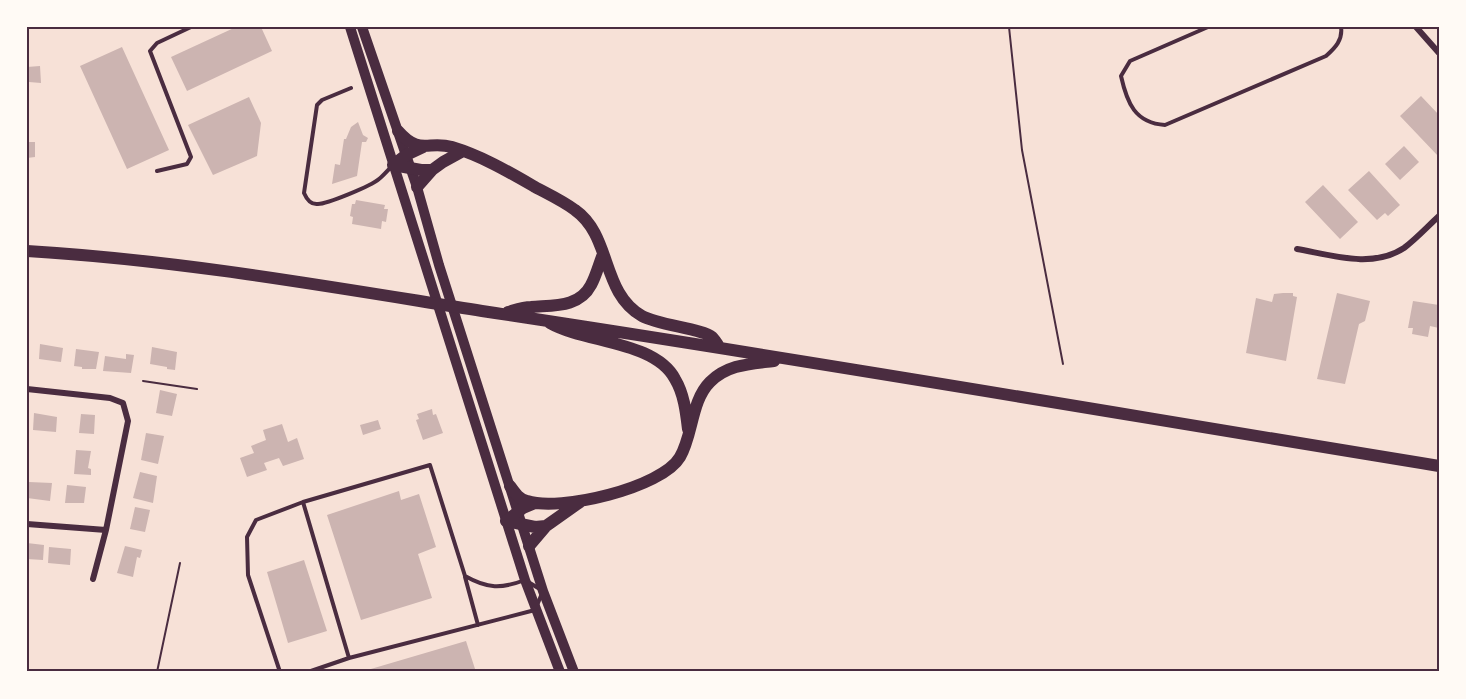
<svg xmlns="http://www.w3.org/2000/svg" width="1466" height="699" viewBox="0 0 1466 699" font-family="Mulish,sans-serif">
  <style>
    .building { fill: #ccb4b1 }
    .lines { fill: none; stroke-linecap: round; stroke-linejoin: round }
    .path { stroke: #4a2c40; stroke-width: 2 }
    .service { stroke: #4a2c40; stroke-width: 4 }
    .minor { stroke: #4a2c40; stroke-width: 6 }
    .secondary { stroke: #4a2c40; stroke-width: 10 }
    .primary { stroke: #4a2c40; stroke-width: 12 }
    .neatline { fill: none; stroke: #4a2c40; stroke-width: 2 }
  </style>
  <rect width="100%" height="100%" fill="#f7e1d7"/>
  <path class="building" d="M 236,27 L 261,27 L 272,51 L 187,91 L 171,57 Z
    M 122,47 L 169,150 L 127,169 L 80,66 Z
    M 40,66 L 41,83 L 29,82 L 27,86 L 27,67 Z
    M 1421,96 L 1439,115 L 1438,156 L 1400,116 Z
    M 249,97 L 261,123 L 257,156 L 213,175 L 188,125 Z
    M 358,122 L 363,135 L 368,138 L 366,142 L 362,142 L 357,176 L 332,184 L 335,164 L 340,165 L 344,139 L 346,139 L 351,127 Z
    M 27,142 L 35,142 L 35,157 L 27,158 Z
    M 1404,146 L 1419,162 L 1400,180 L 1385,164 Z
    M 1369,171 L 1400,205 L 1388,216 L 1385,213 L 1377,220 L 1348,190 Z
    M 1323,185 L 1358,222 L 1340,239 L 1305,202 Z
    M 356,200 L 385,205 L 384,209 L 388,209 L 386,222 L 382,221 L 381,229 L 352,224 L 353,217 L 350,216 L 352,204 L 355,204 Z
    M 1283,293 L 1293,293 L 1293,296 L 1297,297 L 1286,361 L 1246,353 L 1256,298 L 1272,302 L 1274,294 Z
    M 1337,293 L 1370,301 L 1365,321 L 1359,324 L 1345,384 L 1317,379 Z
    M 1413,301 L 1439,305 L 1439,328 L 1430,326 L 1428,337 L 1412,334 L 1413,328 L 1408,328 Z
    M 40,344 L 63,348 L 61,362 L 39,359 Z
    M 152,347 L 177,352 L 175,370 L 167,369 L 167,367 L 150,364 Z
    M 76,349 L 99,352 L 96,369 L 82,369 L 82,367 L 74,366 Z
    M 126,354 L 134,355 L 131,373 L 103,371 L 105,356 L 126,359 Z
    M 160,390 L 177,394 L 172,416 L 156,413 Z
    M 432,409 L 433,415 L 436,414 L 443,433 L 423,440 L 416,420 L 419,419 L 417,414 Z
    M 34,413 L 57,417 L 56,432 L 33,430 Z
    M 81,414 L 95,415 L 94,434 L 79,433 Z
    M 378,420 L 381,429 L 363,435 L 360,425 Z
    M 282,424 L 288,442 L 297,438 L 304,459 L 283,466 L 279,458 L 264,463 L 267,470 L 247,477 L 240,458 L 254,453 L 251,446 L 266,440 L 263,430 Z
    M 146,433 L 164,436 L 158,464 L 141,460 Z
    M 76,450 L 91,451 L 88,468 L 91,469 L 91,475 L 74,474 Z
    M 140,472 L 157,476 L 153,503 L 133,498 Z
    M 29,482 L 52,483 L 50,501 L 27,498 Z
    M 67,485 L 86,487 L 84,503 L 65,503 Z
    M 399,491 L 401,500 L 419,494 L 436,547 L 418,554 L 432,598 L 361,620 L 327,515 Z
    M 135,507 L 150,510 L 145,532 L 130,529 Z
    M 27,543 L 44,545 L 43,560 L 27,559 Z
    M 125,546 L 142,550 L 140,558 L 137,557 L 133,577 L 117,573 Z
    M 49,547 L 71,549 L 70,565 L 48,563 Z
    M 304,560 L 327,631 L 288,643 L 267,572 Z
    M 466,641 L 476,672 L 365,672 L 364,671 Z"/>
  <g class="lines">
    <path class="path" d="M 1009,27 L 1022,150 L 1063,364
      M 143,381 L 197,389
      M 157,672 L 180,563"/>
    <path class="service" d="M 1208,27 L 1130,61 L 1121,76 C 1127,103 1135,123 1165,125 L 1326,56 C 1335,48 1343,40 1341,27
      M 351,88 L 322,100 L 317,105 L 304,193 C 307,200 311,205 318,204 C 327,204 371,186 379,179 C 384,175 388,170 392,166
      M 157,171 L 187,164 L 191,157 L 150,51 L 157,43 L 191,27
      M 430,465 L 465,576 C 488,589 501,589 525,580 L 543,591 L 535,610 L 349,658 L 303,502 Z
      M 465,577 L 478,625
      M 280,672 L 248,575 L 247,537 L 256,520 L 303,502
      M 308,672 L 349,658"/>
    <path class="minor" d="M 1416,27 L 1439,53
      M 1297,249 C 1331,255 1372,269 1404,248 C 1416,239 1428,226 1439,216
      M 27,389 L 110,398 L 123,403 L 128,421 L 106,530 L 93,579
      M 27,524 L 106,530"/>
    <path class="secondary" d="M 350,27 L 525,580 L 560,672
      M 362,27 L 417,187 L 439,265 L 543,591 L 574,672"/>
    <path class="primary" d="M 398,131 C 420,156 428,140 452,147 C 482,156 509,172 535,187 C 548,194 563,201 575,210 C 612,236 601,293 642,316 C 658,325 703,329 712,337 C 715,340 718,345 720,348
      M 393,165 L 421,170 L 432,170
      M 393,165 L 406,155 L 423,147
      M 417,187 L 432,170 L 443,162 L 463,151
      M 27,251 C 180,260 331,287 482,311 C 802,359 1120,414 1439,466
      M 508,312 C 515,310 523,307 531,307 C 553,305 579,308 591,285 C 596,276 599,264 603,254
      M 550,323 C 585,343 655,341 675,379 C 684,394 686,412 688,429
      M 510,486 C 515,493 519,499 527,501 C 559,512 662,488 680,457 C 693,435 691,401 710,382 C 728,364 751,364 774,361
      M 506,521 L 535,527 L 546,526
      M 506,521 L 523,508 L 535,503
      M 529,546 L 546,526 L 580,502"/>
  </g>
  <rect width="1466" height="699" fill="none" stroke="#fffaf5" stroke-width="57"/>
  <rect x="28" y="28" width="1410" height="642" class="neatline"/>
</svg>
